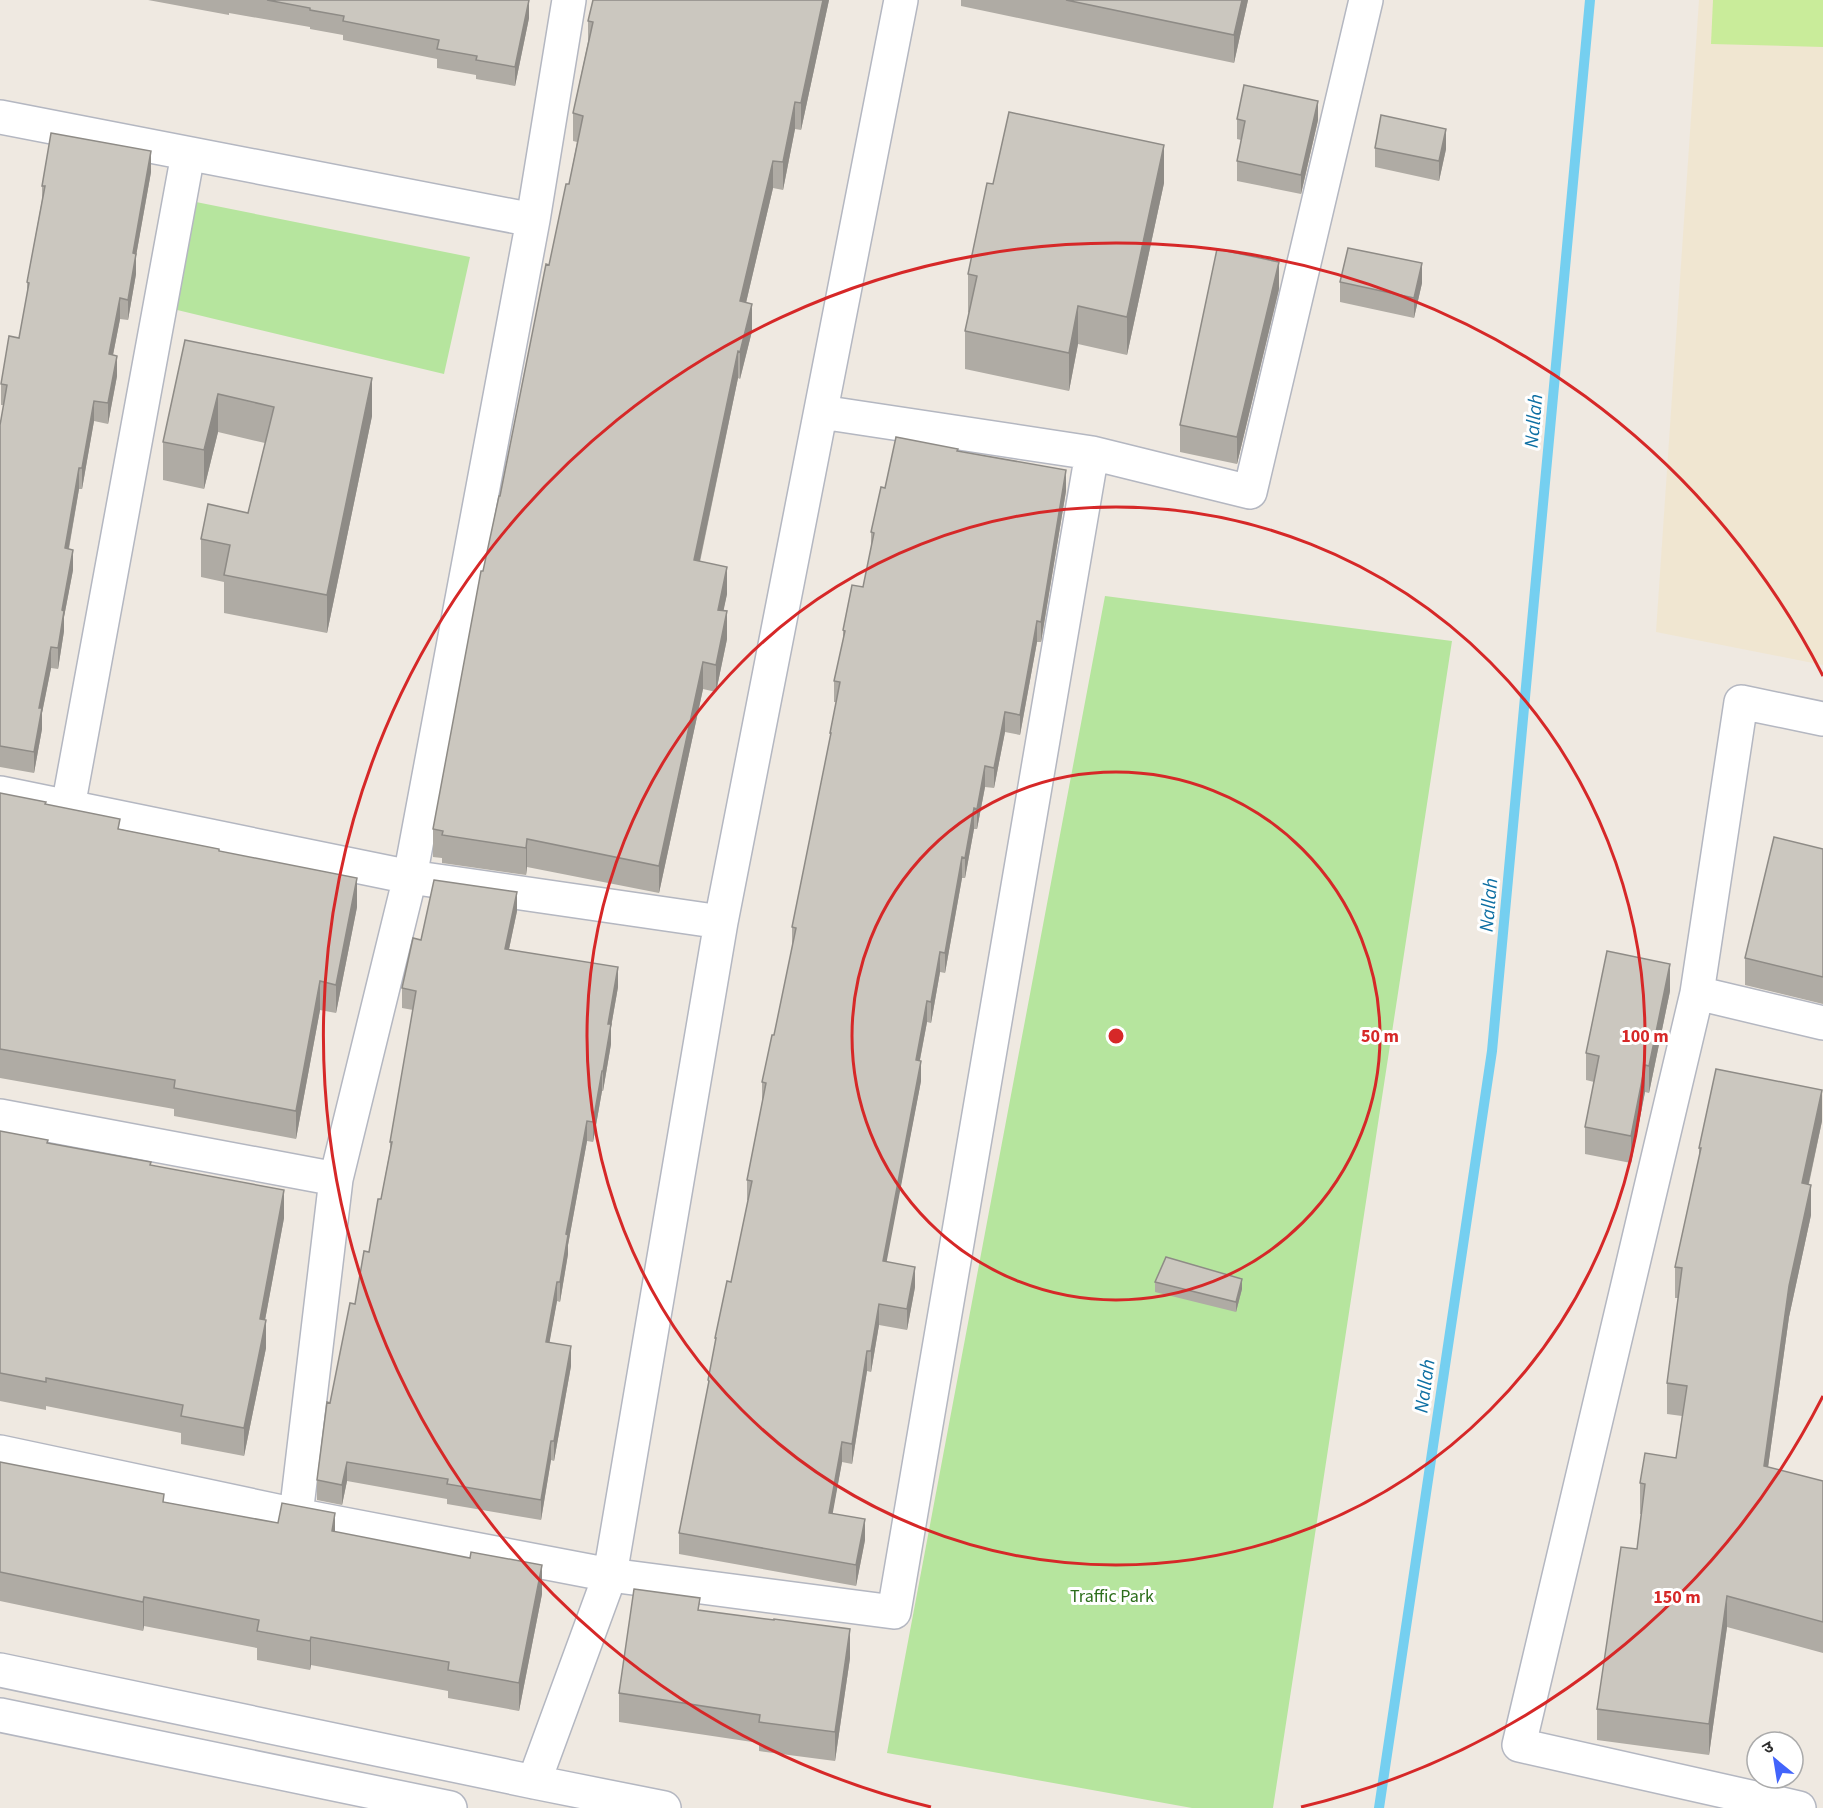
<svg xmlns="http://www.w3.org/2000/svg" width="1823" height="1808" viewBox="0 0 1823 1808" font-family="'Source Sans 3','Noto Sans Devanagari',sans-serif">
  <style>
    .education { fill: #f0e6d1 }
    .green { fill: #b6e59e }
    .pitch { fill: #c9ec9a }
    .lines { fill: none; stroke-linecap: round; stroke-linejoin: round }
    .stream { stroke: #75cff0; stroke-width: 10 }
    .minor-casing { stroke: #b4b7c1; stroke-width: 36 }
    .minor { stroke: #fff; stroke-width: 33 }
    .wall { fill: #afaba4 }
    .shaded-wall { fill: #8e8b86 }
    .building { fill: #cbc7bf; stroke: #8e8b86; stroke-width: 1.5 }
    .ring { fill: none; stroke: #d62828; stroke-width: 3 }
    .labels { text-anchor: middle; stroke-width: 6; stroke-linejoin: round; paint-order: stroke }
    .park-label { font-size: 18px; fill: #2c6e1b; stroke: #fff }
    .water-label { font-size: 20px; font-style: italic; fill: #0d6fa3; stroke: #fff }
    .centre { fill: #d62828; stroke: #fff; stroke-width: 3 }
    .ring-label { font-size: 18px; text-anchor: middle; font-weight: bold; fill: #d62828; stroke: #fff; stroke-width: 6; stroke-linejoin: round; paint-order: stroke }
  </style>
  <rect width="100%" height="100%" fill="#efe9e1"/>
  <path class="education" d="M 1699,0 L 1823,0 L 1823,665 L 1656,632 Z"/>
  <path class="green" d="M 191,201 L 470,257 L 444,374 L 169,308 Z
    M 1105,596 L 1452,641 L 1273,1808 L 1192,1808 L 887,1753 Z"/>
  <path class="pitch" d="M 1713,0 L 1823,0 L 1823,47 L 1711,44 Z"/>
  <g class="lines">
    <path class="stream" d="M 1379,1808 L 1492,1051 L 1590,0"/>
    <defs>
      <path id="minor" d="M 0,117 L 533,220
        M 821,412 L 1092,453 L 1250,492 L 1366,0
        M 0,793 L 410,877 L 721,922
        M 68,807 L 188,154
        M 1697,993 L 1823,1023
        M 0,1116 L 336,1179
        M 0,1452 L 296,1515 L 610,1575 L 894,1612 L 1092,453
        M 296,1515 L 336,1179 L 410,877 L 533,220 L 569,0
        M 0,1670 L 534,1782 L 664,1808
        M 0,1715 L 450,1808
        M 534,1782 L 610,1575 L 721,922 L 901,0
        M 1799,1808 L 1519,1745 L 1697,993 L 1741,702 L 1823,719"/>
    </defs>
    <use href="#minor" class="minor-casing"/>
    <use href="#minor" class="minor"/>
  </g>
  <path class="wall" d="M 148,0 L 529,0 L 529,18 L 515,86 L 476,79 L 476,75 L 437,68 L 437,59 L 343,40 L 343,35 L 310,29 L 310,27 L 229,13 L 229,15 Z
    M 593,0 L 829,0 L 801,130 L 795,129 L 783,190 L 773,188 L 746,303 L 752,331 L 740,379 L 738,378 L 700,562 L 727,594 L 723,611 L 727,639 L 716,692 L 703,689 L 659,893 L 527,867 L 526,875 L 442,863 L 442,858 L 433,857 L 433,829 L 483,571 L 500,496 L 549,265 L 569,184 L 577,142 L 573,141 L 573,113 L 588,42 L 588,21 Z
    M 961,0 L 1248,0 L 1234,63 L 961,6 Z
    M 1237,119 L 1318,120 L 1301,194 L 1237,181 L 1237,161 L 1241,140 L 1237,139 Z
    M 1375,148 L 1446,149 L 1439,181 L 1375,167 Z
    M 151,172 L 136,256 L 136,274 L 128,320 L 120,319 L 113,355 L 117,376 L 108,424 L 94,421 L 82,489 L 79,489 L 69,549 L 73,570 L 64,617 L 64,631 L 58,669 L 51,668 L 42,713 L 42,729 L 34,773 L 0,767 L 0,425 L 4,405 L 1,405 L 1,384 L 19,338 L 27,295 L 27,282 L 42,200 L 42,186 Z
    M 1164,183 L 1127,355 L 1078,344 L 1069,391 L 965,369 L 965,331 L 969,313 L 968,312 L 968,274 L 993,184 Z
    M 1340,282 L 1422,283 L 1414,318 L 1340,302 Z
    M 1279,289 L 1237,464 L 1180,452 L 1180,425 Z
    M 185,340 L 372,416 L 327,633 L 224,613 L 224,582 L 201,577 L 201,539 L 248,513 L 265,443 L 218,432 L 204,489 L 163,480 L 163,442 Z
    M 958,451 L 1066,491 L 1041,642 L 1037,642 L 1020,735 L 1005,732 L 994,788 L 985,787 L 977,829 L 974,829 L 965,878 L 962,878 L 945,973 L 940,972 L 931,1023 L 927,1022 L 920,1060 L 921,1081 L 886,1261 L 915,1287 L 907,1330 L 879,1325 L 871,1372 L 867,1371 L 852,1464 L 842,1462 L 832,1514 L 865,1540 L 856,1586 L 679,1554 L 679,1533 L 708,1388 L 708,1380 L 715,1346 L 715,1338 L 731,1282 L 748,1200 L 747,1200 L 747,1180 L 762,1103 L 762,1082 L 774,1035 L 792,948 L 792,927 L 830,741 L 830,733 L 836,702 L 834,702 L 834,681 L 843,642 L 843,630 L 863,587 L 871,548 L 871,532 L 885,488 Z
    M 0,793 L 46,804 L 120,829 L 219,851 L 357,907 L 336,1013 L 320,1010 L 296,1139 L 174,1116 L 174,1109 L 0,1078 Z
    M 1823,849 L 1823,1004 L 1745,985 L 1745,958 Z
    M 517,911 L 509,949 L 618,987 L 611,1027 L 611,1044 L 603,1091 L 602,1091 L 593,1142 L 587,1141 L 568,1245 L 568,1254 L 560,1302 L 557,1301 L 549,1343 L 571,1366 L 554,1461 L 551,1460 L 541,1520 L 447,1504 L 447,1499 L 347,1481 L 342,1505 L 317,1500 L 317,1480 L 330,1403 L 369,1252 L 381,1199 L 390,1150 L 390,1142 L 413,1010 L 402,1008 L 402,988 L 421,940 Z
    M 1670,991 L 1649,1093 L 1645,1092 L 1631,1163 L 1585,1154 L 1585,1127 L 1594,1082 L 1586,1080 L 1586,1053 Z
    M 1822,1121 L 1809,1184 L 1811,1215 L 1789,1317 L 1768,1467 L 1823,1481 L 1823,1653 L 1727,1627 L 1709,1755 L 1597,1740 L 1597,1709 L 1637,1549 L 1641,1514 L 1640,1514 L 1640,1483 L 1676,1458 L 1682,1416 L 1667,1414 L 1667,1383 L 1678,1298 L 1675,1298 L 1675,1267 L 1699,1157 L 1699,1148 Z
    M 0,1131 L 48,1143 L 151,1165 L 284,1218 L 265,1320 L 266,1348 L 244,1456 L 181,1444 L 181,1433 L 46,1406 L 46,1410 L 0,1401 Z
    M 1155,1282 L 1242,1289 L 1236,1312 L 1155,1292 Z
    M 0,1462 L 164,1502 L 278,1523 L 335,1532 L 542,1594 L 519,1711 L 448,1698 L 448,1691 L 311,1665 L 310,1670 L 257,1660 L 257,1648 L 144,1626 L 143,1631 L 0,1601 Z
    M 700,1610 L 850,1658 L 835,1761 L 759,1751 L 759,1743 L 619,1722 L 619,1693 Z"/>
  <path class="shaded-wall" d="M 529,0 L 529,18 L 515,86 L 515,67 Z
    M 823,0 L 829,0 L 801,130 L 801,103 Z
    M 1242,0 L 1248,0 L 1234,63 L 1234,35 Z
    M 1318,101 L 1318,120 L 1301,194 L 1301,175 Z
    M 795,102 L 795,129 L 783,190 L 783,162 Z
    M 1446,129 L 1446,149 L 1439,181 L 1439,161 Z
    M 1164,145 L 1164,183 L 1127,355 L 1127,317 Z
    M 151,151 L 151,172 L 136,256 L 136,274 L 128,320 L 128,300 L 133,253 Z
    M 773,161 L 773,188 L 740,328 L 740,301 Z
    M 1279,262 L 1279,289 L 1237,464 L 1237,437 Z
    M 1422,263 L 1422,283 L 1414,318 L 1414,298 Z
    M 120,298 L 120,319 L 109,375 L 109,354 Z
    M 752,304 L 752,331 L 740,379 L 740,352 Z
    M 1078,306 L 1078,344 L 1069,391 L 1069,353 Z
    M 738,351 L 738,378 L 694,588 L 694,560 Z
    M 117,356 L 117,376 L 108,424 L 108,403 Z
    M 372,378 L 372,416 L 327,633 L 327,595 Z
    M 218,394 L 218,432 L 204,489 L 204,450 Z
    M 94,401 L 94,421 L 82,489 L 82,468 Z
    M 79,468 L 79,489 L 65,569 L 65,548 Z
    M 1066,470 L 1066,491 L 1041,642 L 1041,622 Z
    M 73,550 L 73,570 L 64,617 L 64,631 L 58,669 L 58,648 L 62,610 Z
    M 727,567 L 727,594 L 718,637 L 718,610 Z
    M 727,611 L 727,639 L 716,692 L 716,665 Z
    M 1037,621 L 1037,642 L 1020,735 L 1020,715 Z
    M 51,647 L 51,668 L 42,713 L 42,729 L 34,773 L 34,752 L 39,708 Z
    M 703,662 L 703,689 L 659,893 L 659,866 Z
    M 1005,712 L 1005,732 L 994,788 L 994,768 Z
    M 985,766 L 985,787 L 977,829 L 977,809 Z
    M 974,808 L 974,829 L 965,878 L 965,858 Z
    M 527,839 L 527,867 L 526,875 L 526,848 Z
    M 962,857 L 962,878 L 945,973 L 945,953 Z
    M 357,878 L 357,907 L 336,1013 L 336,985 Z
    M 517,892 L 517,911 L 505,968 L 505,949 Z
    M 940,952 L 940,972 L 931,1023 L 931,1002 Z
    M 1670,964 L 1670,991 L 1649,1093 L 1649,1066 Z
    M 618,967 L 618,987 L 611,1027 L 611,1044 L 603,1091 L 603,1071 L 608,1024 Z
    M 320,981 L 320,1010 L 296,1139 L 296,1111 Z
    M 927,1001 L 927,1022 L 916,1080 L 916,1060 Z
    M 921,1061 L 921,1081 L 883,1281 L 883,1261 Z
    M 1645,1065 L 1645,1092 L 1631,1163 L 1631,1136 Z
    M 602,1071 L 602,1091 L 593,1142 L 593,1122 Z
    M 1822,1090 L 1822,1121 L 1802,1214 L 1802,1183 Z
    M 587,1121 L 587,1141 L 568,1245 L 568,1254 L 560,1302 L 560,1282 L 566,1234 Z
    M 1811,1185 L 1811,1215 L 1789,1317 L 1764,1496 L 1764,1466 L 1789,1286 Z
    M 284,1190 L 284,1218 L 260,1347 L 260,1319 Z
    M 915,1267 L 915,1287 L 907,1330 L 907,1309 Z
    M 1242,1279 L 1242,1289 L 1236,1312 L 1236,1302 Z
    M 557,1282 L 557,1301 L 546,1362 L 546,1342 Z
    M 879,1304 L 879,1325 L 871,1372 L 871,1351 Z
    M 266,1320 L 266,1348 L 244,1456 L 244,1428 Z
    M 571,1346 L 571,1366 L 554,1461 L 554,1441 Z
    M 867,1351 L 867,1371 L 852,1464 L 852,1444 Z
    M 551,1441 L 551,1460 L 541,1520 L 541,1500 Z
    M 842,1442 L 842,1462 L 829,1534 L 829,1513 Z
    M 347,1462 L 347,1481 L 342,1505 L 342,1485 Z
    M 335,1513 L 335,1542 L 332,1531 Z
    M 865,1519 L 865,1540 L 856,1586 L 856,1565 Z
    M 542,1565 L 542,1594 L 519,1711 L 519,1683 Z
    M 1727,1596 L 1727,1627 L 1709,1755 L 1709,1724 Z
    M 144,1597 L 144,1626 L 143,1631 L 143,1602 Z
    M 850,1629 L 850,1658 L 835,1761 L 835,1732 Z
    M 311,1637 L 311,1665 L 310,1670 L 310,1641 Z"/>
  <path class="building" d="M 267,0 L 529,0 L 515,67 L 476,60 L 477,56 L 437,49 L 439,40 L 343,21 L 344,16 L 310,10 L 310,8 Z
    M 593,0 L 823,0 L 801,103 L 795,102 L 783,162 L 773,161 L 740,301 L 752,304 L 740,352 L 738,351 L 694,560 L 727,567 L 718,610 L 727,611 L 716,665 L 703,662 L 659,866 L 527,839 L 526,848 L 442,835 L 443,831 L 433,829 L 481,571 L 483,571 L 499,496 L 500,496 L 546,264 L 549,265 L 566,184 L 569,184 L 583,116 L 573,113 L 593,22 L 588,21 Z
    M 1066,0 L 1242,0 L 1234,35 Z
    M 1244,85 L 1318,101 L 1301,175 L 1237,161 L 1245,121 L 1237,119 Z
    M 1009,112 L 1164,145 L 1127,317 L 1078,306 L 1069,353 L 965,331 L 977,276 L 968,274 L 987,183 L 993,184 Z
    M 1381,115 L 1446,129 L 1439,161 L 1375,148 Z
    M 51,133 L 151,151 L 133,253 L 136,254 L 128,300 L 120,298 L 109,354 L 117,356 L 108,403 L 94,401 L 82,468 L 79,468 L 65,548 L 73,550 L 62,610 L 64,611 L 58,648 L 51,647 L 39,708 L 42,708 L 34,752 L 0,746 L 0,425 L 7,385 L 1,384 L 9,336 L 19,338 L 29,283 L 27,282 L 45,186 L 42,186 Z
    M 1348,248 L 1422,263 L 1414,298 L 1340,282 Z
    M 1217,249 L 1279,262 L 1237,437 L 1180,425 Z
    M 185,340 L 372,378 L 327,595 L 224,575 L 230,545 L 201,539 L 208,504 L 248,513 L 274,407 L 218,394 L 204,450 L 163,442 Z
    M 896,437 L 958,449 L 957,451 L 1066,470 L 1041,622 L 1037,621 L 1020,715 L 1005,712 L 994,768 L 985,766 L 977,809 L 974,808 L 965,858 L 962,857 L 945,953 L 940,952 L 931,1002 L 927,1001 L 916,1060 L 921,1061 L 883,1261 L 915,1267 L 907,1309 L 879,1304 L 871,1351 L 867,1351 L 852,1444 L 842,1442 L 829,1513 L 865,1519 L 856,1565 L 679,1533 L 709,1381 L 708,1380 L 716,1338 L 715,1338 L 727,1281 L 731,1282 L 752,1181 L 747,1180 L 766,1083 L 762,1082 L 772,1035 L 774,1035 L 796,928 L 792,927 L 831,733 L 830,733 L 840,682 L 834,681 L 845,631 L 843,630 L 852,585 L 863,587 L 874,533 L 871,532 L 881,487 L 885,488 Z
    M 0,793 L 46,802 L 45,804 L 120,819 L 118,829 L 219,849 L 219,851 L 357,878 L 336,985 L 320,981 L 296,1111 L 174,1088 L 175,1080 L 0,1049 Z
    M 1774,837 L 1823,849 L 1823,977 L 1745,958 Z
    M 434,880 L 517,892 L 505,949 L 618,967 L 608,1024 L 611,1024 L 603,1071 L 602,1071 L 593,1122 L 587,1121 L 566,1234 L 568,1235 L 560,1282 L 557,1282 L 546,1342 L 571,1346 L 554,1441 L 551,1441 L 541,1500 L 447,1484 L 448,1479 L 347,1462 L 342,1485 L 317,1480 L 327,1402 L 330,1403 L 350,1303 L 355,1304 L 364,1251 L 369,1252 L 378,1199 L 381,1199 L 392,1142 L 390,1142 L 416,991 L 402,988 L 413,938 L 421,940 Z
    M 1607,951 L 1670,964 L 1649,1066 L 1645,1065 L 1631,1136 L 1585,1127 L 1599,1056 L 1586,1053 Z
    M 1716,1069 L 1822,1090 L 1802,1183 L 1811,1185 L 1789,1286 L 1764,1466 L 1823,1481 L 1823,1622 L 1727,1596 L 1709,1724 L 1597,1709 L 1621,1547 L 1637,1549 L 1645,1484 L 1640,1483 L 1645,1453 L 1676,1458 L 1687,1386 L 1667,1383 L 1682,1268 L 1675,1267 L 1701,1148 L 1699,1148 Z
    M 0,1131 L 48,1140 L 47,1143 L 151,1162 L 150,1165 L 284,1190 L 260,1319 L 266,1320 L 244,1428 L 181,1416 L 183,1405 L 46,1378 L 46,1382 L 0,1373 Z
    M 1166,1257 L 1242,1279 L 1236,1302 L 1155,1282 Z
    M 0,1462 L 164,1494 L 163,1502 L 278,1523 L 282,1503 L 335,1513 L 332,1531 L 470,1558 L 471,1552 L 542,1565 L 519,1683 L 448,1670 L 449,1662 L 311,1637 L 310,1641 L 257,1631 L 259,1620 L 144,1597 L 143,1602 L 0,1572 Z
    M 634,1589 L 700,1598 L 698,1610 L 774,1620 L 774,1619 L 850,1629 L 835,1732 L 759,1722 L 760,1715 L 619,1693 Z"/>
  <g class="ring">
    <circle cx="1116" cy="1036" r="264"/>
    <circle cx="1116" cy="1036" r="529"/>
    <path d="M1823 1396A793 793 0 0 1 1301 1807M931 1807A793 793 0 1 1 1823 676"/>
  </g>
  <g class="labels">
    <g class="park-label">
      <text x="1112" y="1602">Traffic Park</text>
    </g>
    <g class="water-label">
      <text transform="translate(1533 421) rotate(-85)" y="7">Nallah</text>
      <text transform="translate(1488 905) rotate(-85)" y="7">Nallah</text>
      <text transform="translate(1424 1386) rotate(-82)" y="7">Nallah</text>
    </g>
  </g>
  <circle cx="1116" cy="1036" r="9" class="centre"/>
  <g class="ring-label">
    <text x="1380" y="1042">50 m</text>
    <text x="1645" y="1042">100 m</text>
    <text x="1677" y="1603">150 m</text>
  </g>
  <g transform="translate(1775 1760) rotate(330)"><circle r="28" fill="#ffffff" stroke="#ababab" stroke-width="1.5"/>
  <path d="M0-4.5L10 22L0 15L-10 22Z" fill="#4264fb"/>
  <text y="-9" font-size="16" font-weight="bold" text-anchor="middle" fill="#2e2e2e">उ</text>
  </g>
</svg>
